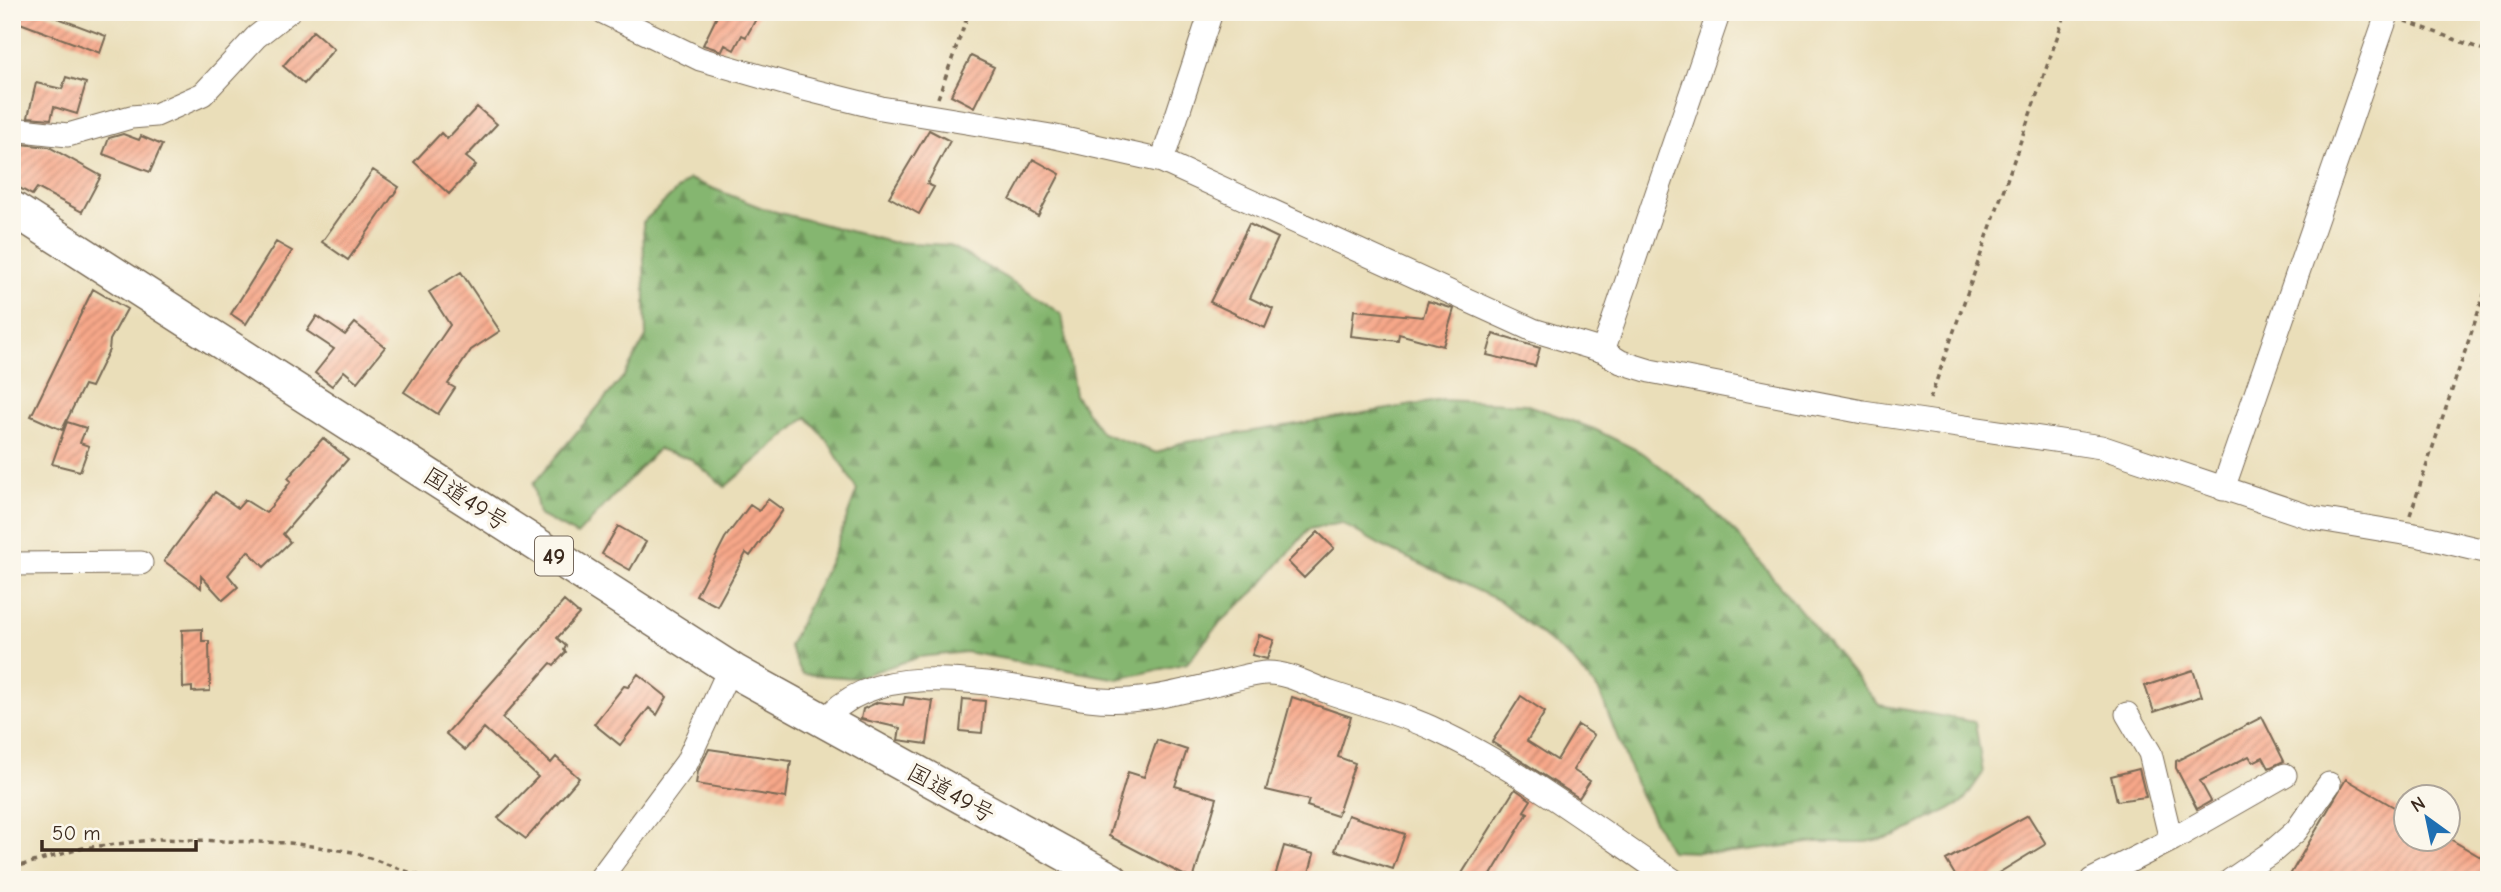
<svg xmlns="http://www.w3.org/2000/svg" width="2501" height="892" viewBox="0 0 2501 892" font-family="'Comic Neue','Klee One',sans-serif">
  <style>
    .forest { fill: url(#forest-firs); stroke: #607046; stroke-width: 2 }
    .building { fill: url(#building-hatch) }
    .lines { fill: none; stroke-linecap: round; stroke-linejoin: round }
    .minor-casing { stroke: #786954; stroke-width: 25 }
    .highway-casing { stroke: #786954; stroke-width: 36 }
    .path { stroke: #786954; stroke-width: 3.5; stroke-dasharray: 5 5; stroke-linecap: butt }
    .minor { stroke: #fff; stroke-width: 23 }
    .highway { stroke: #fff; stroke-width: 33 }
    .labels { text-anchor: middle; stroke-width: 7; stroke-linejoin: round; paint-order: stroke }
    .shield { fill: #fbf7ec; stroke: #75685c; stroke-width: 2 }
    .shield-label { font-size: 23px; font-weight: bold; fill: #3b2a1e }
    .street-label { font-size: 24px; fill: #3b2a1e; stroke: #fbf7ec }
  </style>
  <defs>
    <pattern id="forest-firs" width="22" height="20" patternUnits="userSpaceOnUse" patternTransform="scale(1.75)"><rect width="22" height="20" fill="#85b66f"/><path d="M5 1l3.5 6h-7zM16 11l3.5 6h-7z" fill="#6e945b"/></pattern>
    <pattern id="building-hatch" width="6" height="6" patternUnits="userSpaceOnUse" patternTransform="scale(1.75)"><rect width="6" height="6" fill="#f7a789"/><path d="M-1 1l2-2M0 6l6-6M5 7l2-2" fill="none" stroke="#c9886f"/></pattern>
  </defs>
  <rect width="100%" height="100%" fill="#fbf7ec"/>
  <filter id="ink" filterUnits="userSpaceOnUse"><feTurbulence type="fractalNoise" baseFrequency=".0143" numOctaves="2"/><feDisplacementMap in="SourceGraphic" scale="14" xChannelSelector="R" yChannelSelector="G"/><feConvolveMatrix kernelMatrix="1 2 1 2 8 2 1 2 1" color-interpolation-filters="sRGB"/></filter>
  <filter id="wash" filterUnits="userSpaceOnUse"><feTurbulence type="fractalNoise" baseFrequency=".00686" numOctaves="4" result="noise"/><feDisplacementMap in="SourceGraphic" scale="28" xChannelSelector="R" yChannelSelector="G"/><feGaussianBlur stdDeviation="1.57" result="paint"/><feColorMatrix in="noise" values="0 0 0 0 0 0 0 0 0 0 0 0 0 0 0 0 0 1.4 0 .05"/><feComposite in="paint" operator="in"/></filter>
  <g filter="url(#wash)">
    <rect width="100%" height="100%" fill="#eadeb9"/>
    <path class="forest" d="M 689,179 L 765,209 L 891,242 L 949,245 L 1025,289 L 1062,315 L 1075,395 L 1102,433 L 1157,453 L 1180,443 L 1443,400 L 1525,404 L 1594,429 L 1643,453 L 1691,490 L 1737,534 L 1879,705 L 1975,722 L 1983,773 L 1962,803 L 1896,836 L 1866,842 L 1816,842 L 1733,853 L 1670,851 L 1640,794 L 1599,691 L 1572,660 L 1500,601 L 1382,546 L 1341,523 L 1309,529 L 1260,586 L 1218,625 L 1187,663 L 1118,679 L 966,652 L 919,657 L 855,678 L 802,674 L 789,646 L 832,557 L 857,490 L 829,443 L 807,417 L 725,487 L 691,459 L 658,449 L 577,535 L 539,515 L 533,484 L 624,376 L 646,337 L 643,222 Z"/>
    <g id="blocks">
      <path class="building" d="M 12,12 L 42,12 L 106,36 L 100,53 L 12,20 Z
        M 719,12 L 760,12 L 746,37 L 742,35 L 734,50 L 725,45 L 722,51 L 703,45 Z
        M 313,31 L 334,49 L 304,84 L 283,66 Z
        M 971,56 L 994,67 L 974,107 L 951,95 Z
        M 66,77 L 86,83 L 77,114 L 54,107 L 51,119 L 28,117 L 36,83 L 62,89 Z
        M 477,107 L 497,124 L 466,157 L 476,165 L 449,194 L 414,162 L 441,133 L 447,139 Z
        M 929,130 L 950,141 L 927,184 L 934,187 L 919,214 L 889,197 Z
        M 123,134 L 139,140 L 141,136 L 162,145 L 150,172 L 103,154 L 109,138 Z
        M 12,143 L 49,147 L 101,176 L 82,212 L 37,188 L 32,195 L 12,184 Z
        M 1033,159 L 1060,174 L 1038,216 L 1010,200 Z
        M 373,170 L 399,187 L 348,260 L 322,242 Z
        M 1249,224 L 1278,238 L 1250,298 L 1273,309 L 1265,328 L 1210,302 Z
        M 276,242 L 292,251 L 246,324 L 231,314 Z
        M 461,272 L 500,331 L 471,350 L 448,384 L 455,388 L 438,414 L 404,392 L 450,325 L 429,292 Z
        M 93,289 L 127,309 L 110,340 L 109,350 L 91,387 L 84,385 L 62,430 L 31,416 Z
        M 1428,301 L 1454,309 L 1443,346 L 1399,334 L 1398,341 L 1351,336 L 1354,310 L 1423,317 Z
        M 317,316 L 345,335 L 355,323 L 385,347 L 357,382 L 344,371 L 332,386 L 315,373 L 334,349 L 307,331 Z
        M 1493,334 L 1540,348 L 1535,366 L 1487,355 Z
        M 67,422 L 86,428 L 80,443 L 89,446 L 80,471 L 52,464 Z
        M 323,438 L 348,459 L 283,534 L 290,542 L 264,567 L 248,551 L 228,575 L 238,587 L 223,600 L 201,576 L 201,588 L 164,561 L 215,492 L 238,508 L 245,500 L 266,513 L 291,481 L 288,478 Z
        M 768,499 L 783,510 L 750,556 L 746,553 L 717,606 L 696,595 L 725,538 L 750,505 L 759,511 Z
        M 618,526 L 646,542 L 630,570 L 602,554 Z
        M 1318,532 L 1334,548 L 1304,578 L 1288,562 Z
        M 564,601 L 579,614 L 557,638 L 566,646 L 564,650 L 566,652 L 554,665 L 551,663 L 502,718 L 551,763 L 556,757 L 579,778 L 526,839 L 498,818 L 538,777 L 484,728 L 465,750 L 446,734 Z
        M 202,629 L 202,641 L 209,641 L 210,691 L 192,692 L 192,687 L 183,688 L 182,630 Z
        M 1259,635 L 1274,640 L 1267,659 L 1252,655 Z
        M 2193,670 L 2202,696 L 2154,712 L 2145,686 Z
        M 638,674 L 667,697 L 657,715 L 649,708 L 620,745 L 594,724 L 624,686 L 628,687 Z
        M 1521,696 L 1545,712 L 1527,741 L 1557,760 L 1578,725 L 1594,735 L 1573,770 L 1590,781 L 1579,798 L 1492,742 Z
        M 905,697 L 933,701 L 927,744 L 898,740 L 900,728 L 861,719 L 863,709 L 878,702 L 903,705 Z
        M 1292,697 L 1351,717 L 1338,757 L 1355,763 L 1337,816 L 1307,806 L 1309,800 L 1266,790 Z
        M 963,699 L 985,701 L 982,733 L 960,731 Z
        M 2262,717 L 2284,761 L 2269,768 L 2263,757 L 2253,762 L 2249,756 L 2200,781 L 2211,801 L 2197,809 L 2176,768 L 2176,761 Z
        M 1157,740 L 1187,750 L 1175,786 L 1217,798 L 1193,880 L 1109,836 L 1128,772 L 1144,777 Z
        M 709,749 L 791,761 L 786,798 L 696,784 L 698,771 Z
        M 2139,769 L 2146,797 L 2117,801 L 2111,776 Z
        M 2346,779 L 2406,814 L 2406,839 L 2450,839 L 2489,862 L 2489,880 L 2287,880 Z
        M 1515,789 L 1531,800 L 1524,811 L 1528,813 L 1488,880 L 1470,880 L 1461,875 Z
        M 1348,815 L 1405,834 L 1393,869 L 1335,850 Z
        M 2028,815 L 2046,844 L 1987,880 L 1958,880 L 1946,860 Z
        M 1284,846 L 1314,854 L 1307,880 L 1274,880 Z"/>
    </g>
  </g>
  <g filter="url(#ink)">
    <use href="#blocks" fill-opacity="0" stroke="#786954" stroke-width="2"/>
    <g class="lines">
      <defs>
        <path id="minor" d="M 603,12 L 700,59 L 797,87 L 881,108 L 1051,136 L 1162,161 L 1533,330 L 1603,351 L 1621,362 L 1650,371 L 1863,412 L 2101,447 L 2313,518 L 2421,536 L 2489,552
          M 12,129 L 68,135 L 131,117 L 156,115 L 203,94 L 256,37 L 288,12
          M 1162,161 L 1211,12
          M 1603,351 L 1719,12
          M 2223,489 L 2388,12
          M 12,564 L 141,563
          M 2127,714 L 2150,753 L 2171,840
          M 823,723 C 878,650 1012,689 1089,699 C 1134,705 1176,693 1219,683 C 1234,679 1250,674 1266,673 C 1288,672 1310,686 1331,693 C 1366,705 1403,714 1436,730 C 1520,769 1596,828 1673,880
          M 599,880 L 687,762 L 723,683 L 734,671
          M 2092,880 L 2173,839 L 2285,775
          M 2231,880 L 2272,852 L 2296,831 L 2329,784"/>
        <path id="highway" d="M 12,208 L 734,671 L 1112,880"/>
      </defs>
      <use href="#minor" class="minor-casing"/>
      <use href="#highway" class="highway-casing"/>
      <path class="path" d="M 2405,21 L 2489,52
        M 938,98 L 969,12
        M 1930,399 L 2066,12
        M 2410,515 L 2489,280
        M 12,868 L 83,848 L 159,839 L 290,843 L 353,852 L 431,880"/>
      <use href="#minor" class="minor"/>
      <use href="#highway" class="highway"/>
    </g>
  </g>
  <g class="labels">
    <rect class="shield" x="535" y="536.5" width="38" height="39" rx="5"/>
    <g class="shield-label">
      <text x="554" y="564">49</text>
    </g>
    <g class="street-label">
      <text transform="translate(466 499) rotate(33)" y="8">国道49号</text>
      <text transform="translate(951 793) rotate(29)" y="8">国道49号</text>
    </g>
  </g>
  <rect width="2501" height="892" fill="none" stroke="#fbf7ec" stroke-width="42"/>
  <g transform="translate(2427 818) rotate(327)"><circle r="33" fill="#fbf7ec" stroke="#aea59a" stroke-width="2"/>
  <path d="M0-5L12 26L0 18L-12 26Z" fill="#1f6fb2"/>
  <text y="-10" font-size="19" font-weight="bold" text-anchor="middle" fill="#3b2a1e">N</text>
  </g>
  <path d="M42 840v10h154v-10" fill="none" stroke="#3b2a1e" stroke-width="3.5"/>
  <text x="52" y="840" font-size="21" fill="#3b2a1e" stroke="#fbf7ec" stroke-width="5" paint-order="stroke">50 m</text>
</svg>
